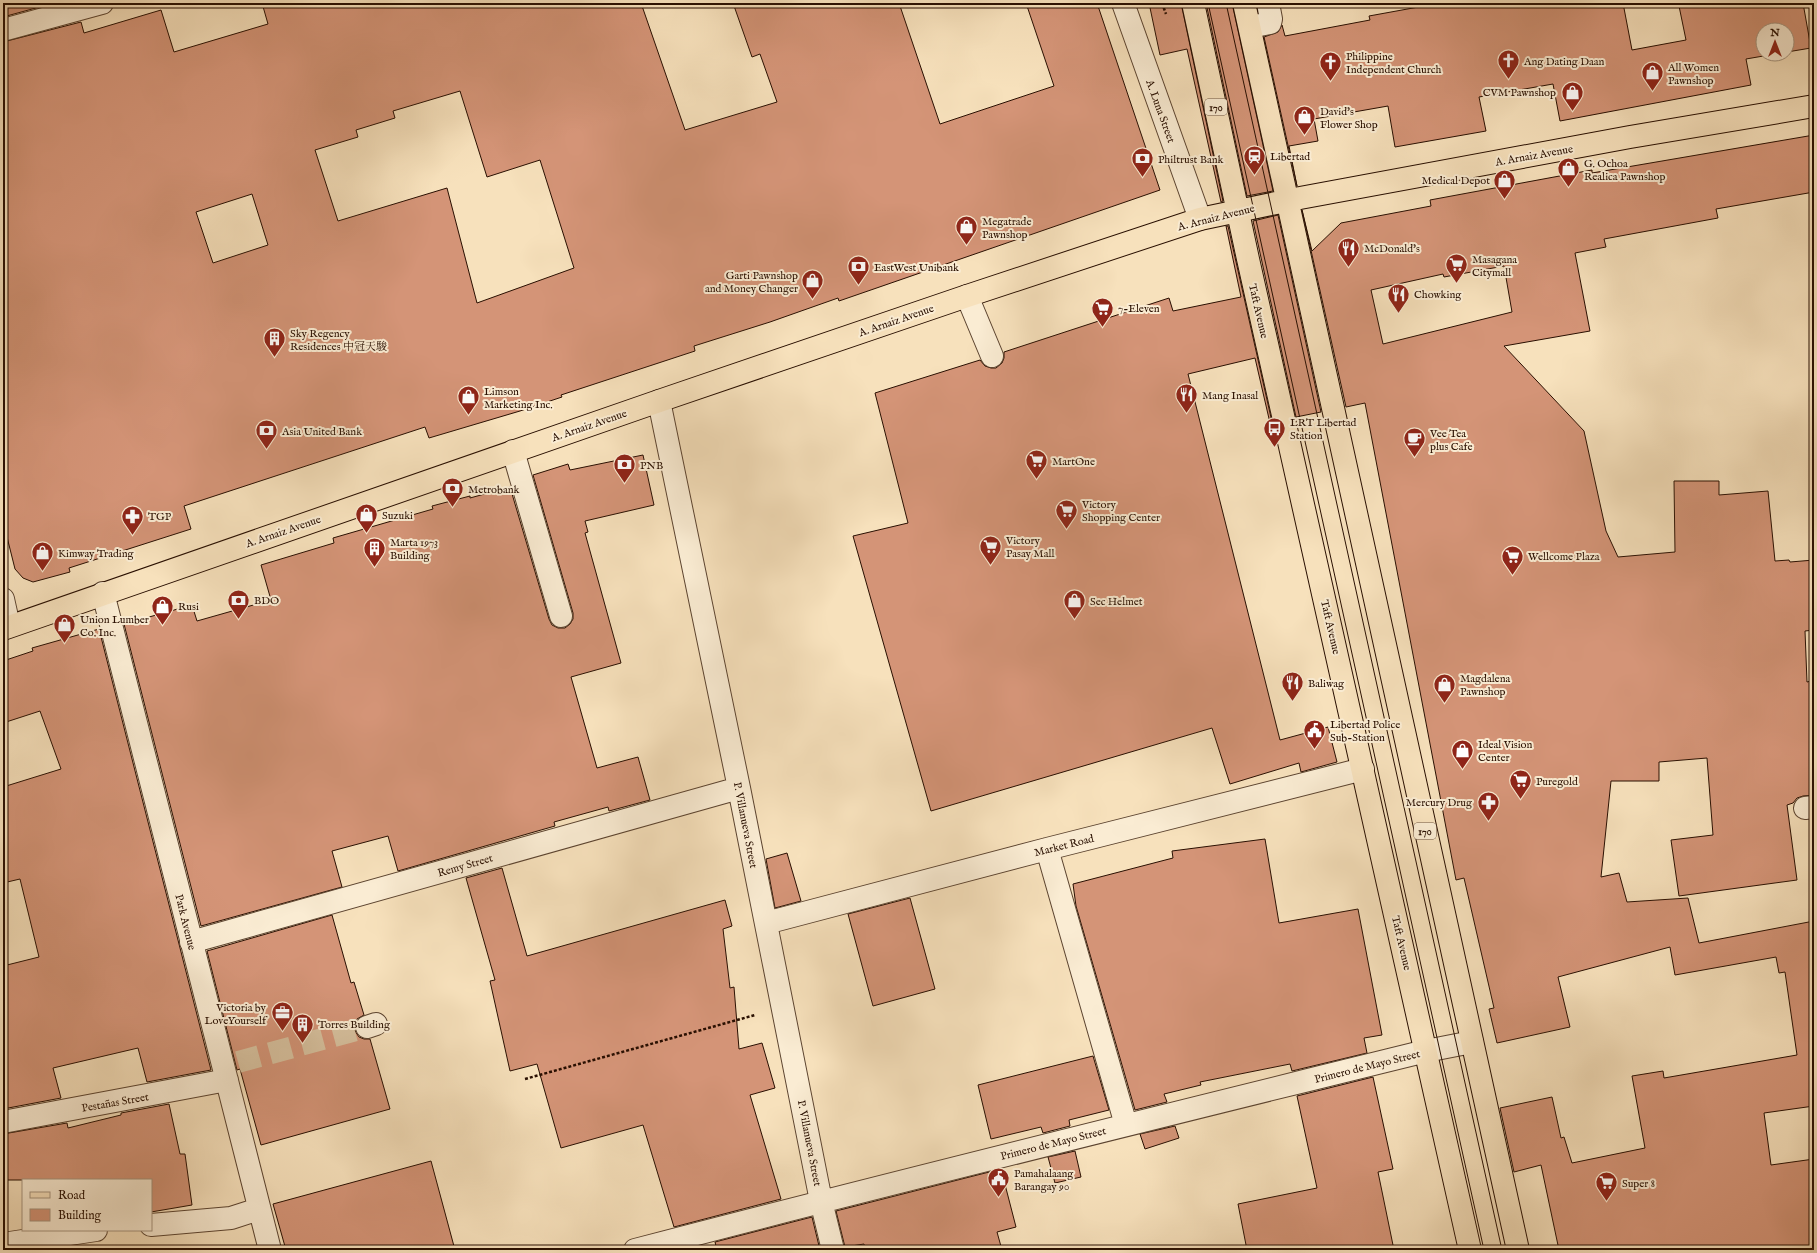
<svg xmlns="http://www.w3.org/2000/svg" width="1817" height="1253" viewBox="0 0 1817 1253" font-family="'IM FELL English','Noto Serif SC',serif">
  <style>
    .building { fill: #d49477; stroke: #290f01; fill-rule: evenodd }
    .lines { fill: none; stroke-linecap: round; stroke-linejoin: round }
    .minor-tunnel { stroke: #d8c2a0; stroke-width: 22; stroke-dasharray: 22 11; stroke-linecap: butt }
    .minor-casing { stroke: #5c4430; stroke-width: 24 }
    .major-casing { stroke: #290f01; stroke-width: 24 }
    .path { stroke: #290f01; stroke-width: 2.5; stroke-dasharray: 3 2; stroke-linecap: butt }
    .minor { stroke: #faecd3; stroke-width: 22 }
    .major { stroke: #f7e1bc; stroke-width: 22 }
    .tram { stroke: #290f01; stroke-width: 1 }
    .labels { text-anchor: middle; stroke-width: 4; stroke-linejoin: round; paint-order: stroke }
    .shield { fill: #faecd3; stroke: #685140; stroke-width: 1 }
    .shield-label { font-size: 10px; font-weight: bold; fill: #290f01 }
    .poi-label { font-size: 11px; fill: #290f01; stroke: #faecd3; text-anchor: start }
    .street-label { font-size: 11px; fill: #290f01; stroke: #faecd3 }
  </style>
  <rect width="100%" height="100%" fill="#f7e1bc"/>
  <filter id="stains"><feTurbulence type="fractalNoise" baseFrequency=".005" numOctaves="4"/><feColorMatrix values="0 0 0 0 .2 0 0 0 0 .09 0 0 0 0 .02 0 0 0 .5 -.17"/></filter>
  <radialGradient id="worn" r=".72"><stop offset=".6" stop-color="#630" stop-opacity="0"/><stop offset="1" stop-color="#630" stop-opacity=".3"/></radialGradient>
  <path class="building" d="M 3,3 L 54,3 L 3,17 Z
    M 262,3 L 641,3 L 685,130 L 777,102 L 760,54 L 752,57 L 733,3 L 899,3 L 940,124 L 1054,86 L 1026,3 L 1097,3 L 1160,190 L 839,301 L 838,298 L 770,322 L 694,346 L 695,351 L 561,395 L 562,397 L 520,411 L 429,438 L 425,427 L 184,506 L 191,529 L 69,568 L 70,572 L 33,582 L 23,578 L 15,569 L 3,521 L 3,42 L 81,22 L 84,33 L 161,10 L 174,52 L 268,24 ZM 460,91 L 487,177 L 540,160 L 574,268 L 477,303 L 447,188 L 338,221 L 315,150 L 358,137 L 356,130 L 395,118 L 393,111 ZM 252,194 L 268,245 L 213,263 L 196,212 Z
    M 1149,3 L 1181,3 L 1223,201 L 1221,202 L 1187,49 L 1160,55 Z
    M 1206,3 L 1232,3 L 1273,191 L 1247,196 Z
    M 1424,3 L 1623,3 L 1632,50 L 1686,40 L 1679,6 L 1695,3 L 1803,3 L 1811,48 L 1787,52 L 1787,30 L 1763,30 L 1763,54 L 1775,54 L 1746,59 L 1751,85 L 1560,121 L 1553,84 L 1479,97 L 1486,131 L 1395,147 L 1388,106 L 1314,119 L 1318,141 L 1289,146 L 1297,186 L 1264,37 L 1278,32 L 1282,25 L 1285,36 L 1370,20 L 1369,16 L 1424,6 Z
    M 1814,135 L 1814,192 L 1716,209 L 1718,218 L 1604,239 L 1606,247 L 1575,253 L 1590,331 L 1504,346 L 1584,431 L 1606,531 L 1618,557 L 1675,552 L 1674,481 L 1719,481 L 1719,495 L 1768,491 L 1775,561 L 1789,560 L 1790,562 L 1814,560 L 1814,630 L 1805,631 L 1807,682 L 1811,681 L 1814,728 L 1814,795 L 1803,796 L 1797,798 L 1793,803 L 1787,805 L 1797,880 L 1679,896 L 1671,840 L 1713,835 L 1707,758 L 1659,762 L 1659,781 L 1611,781 L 1601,877 L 1619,873 L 1627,902 L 1688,898 L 1699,943 L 1814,921 L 1814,1106 L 1764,1113 L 1771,1165 L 1814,1159 L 1814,1250 L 1559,1250 L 1541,1165 L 1514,1172 L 1500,1108 L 1552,1097 L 1561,1138 L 1564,1137 L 1572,1163 L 1645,1148 L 1632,1076 L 1663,1071 L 1664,1078 L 1797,1055 L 1785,972 L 1779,973 L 1776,957 L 1675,975 L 1670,947 L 1558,977 L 1570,1027 L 1497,1043 L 1489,1009 L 1494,1008 L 1464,878 L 1456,880 L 1365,403 L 1346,407 L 1302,210 L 1312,251 L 1341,223 L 1431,206 L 1430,200 L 1592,170 L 1592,173 ZM 1504,266 L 1512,312 L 1383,344 L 1371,290 L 1443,274 L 1444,277 Z
    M 1278,215 L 1321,412 L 1296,417 L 1253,221 Z
    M 1226,226 L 1228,226 L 1272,422 L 1270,423 L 1255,358 L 1188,374 L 1280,740 L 1328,727 L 1337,762 L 1301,772 L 1299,763 L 1230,784 L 1212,728 L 931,811 L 853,536 L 908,523 L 875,393 L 980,360 L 985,366 L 991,368 L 996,368 L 1002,363 L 1004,358 L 1004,352 L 1169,298 L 1173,311 L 1241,297 Z
    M 643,455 L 654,505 L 585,521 L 588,532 L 585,533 L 621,663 L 571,677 L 597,768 L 638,757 L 650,800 L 609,811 L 608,807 L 554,822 L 555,826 L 398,871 L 388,836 L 332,851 L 342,887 L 201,926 L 124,624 L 192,605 L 197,621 L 271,600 L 261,565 L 334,543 L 333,538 L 433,509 L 432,506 L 470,496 L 470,498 L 510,487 L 549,619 L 552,625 L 558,628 L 565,628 L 570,624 L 573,619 L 573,613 L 533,475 L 568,464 L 570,470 Z
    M 99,629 L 211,1070 L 147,1082 L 138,1048 L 53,1068 L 61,1098 L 3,1109 L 3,966 L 39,957 L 20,879 L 3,883 L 3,787 L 61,769 L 40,711 L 3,723 L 3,661 L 33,651 L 32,648 Z
    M 1265,839 L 1279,923 L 1358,909 L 1382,1035 L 1364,1038 L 1367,1053 L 1292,1071 L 1290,1064 L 1200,1082 L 1201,1085 L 1164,1094 L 1167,1102 L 1135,1110 L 1076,906 L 1073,884 L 1173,858 L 1172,851 Z
    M 787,853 L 801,901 L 775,908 L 766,859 Z
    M 502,868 L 527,956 L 725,900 L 732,926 L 723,929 L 730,988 L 734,987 L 739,1049 L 762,1043 L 775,1088 L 750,1095 L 781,1199 L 674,1227 L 643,1125 L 561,1148 L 537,1064 L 510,1071 L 490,981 L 495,980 L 466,878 Z
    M 910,898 L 935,989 L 873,1006 L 848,914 Z
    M 332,915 L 351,983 L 354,982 L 364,1015 L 357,1019 L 355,1024 L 355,1031 L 359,1037 L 364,1039 L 370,1039 L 390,1109 L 261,1145 L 240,1069 L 237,1070 L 207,951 Z
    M 1093,1056 L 1109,1110 L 1069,1120 L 1070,1126 L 1043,1133 L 1041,1127 L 991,1139 L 978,1085 Z
    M 1373,1077 L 1393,1169 L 1378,1172 L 1394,1250 L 1247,1250 L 1238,1204 L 1317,1188 L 1297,1096 Z
    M 169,1104 L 180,1154 L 185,1154 L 192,1205 L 151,1212 L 151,1180 L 3,1180 L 3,1134 L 67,1123 L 68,1128 L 121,1115 L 121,1113 Z
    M 1175,1126 L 1179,1138 L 1145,1149 L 1140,1134 Z
    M 1075,1151 L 1081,1177 L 1055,1183 L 1048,1157 Z
    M 431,1161 L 455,1250 L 286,1250 L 273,1204 Z
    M 1001,1169 L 1016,1227 L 997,1232 L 1002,1250 L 865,1250 L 864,1244 L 845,1247 L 836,1211 Z
    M 812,1217 L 820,1250 L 717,1250 L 715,1242 Z"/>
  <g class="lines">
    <path class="minor-tunnel" d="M 238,1062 L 367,1027"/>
    <defs>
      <path id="minor" d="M 1123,3 L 1200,219
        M 1250,27 L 1270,23 L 1271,19 L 1268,3
        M 3,30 L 102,3
        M 967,296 L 992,356
        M 659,401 L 739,788 L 821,1201 L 833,1250
        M 513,451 L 561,616
        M 103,593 L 270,1250
        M 3,599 L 9,626
        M 1805,808 L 1814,807
        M 1047,849 L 1126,1125
        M 766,923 L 1047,849 L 1363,769
        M 191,942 L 739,788
        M 367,1027 L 376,1024
        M 3,1122 L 227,1080
        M 151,1225 L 231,1218 L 259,1209
        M 3,1244 L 96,1230
        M 635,1250 C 898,1181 1162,1116 1426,1051 L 1472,1042"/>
      <path id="major" d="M 1193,3 L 1248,259 L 1470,1250
        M 1244,3 L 1518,1250
        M 3,629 L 659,401 L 967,296 L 1200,219 L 1300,198 L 1630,137 L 1814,106"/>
    </defs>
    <use href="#minor" class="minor-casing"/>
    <use href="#major" class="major-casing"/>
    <path class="path" d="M 1162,3 L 1166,14
      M 525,1079 L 755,1015"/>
    <use href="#minor" class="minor"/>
    <use href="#major" class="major"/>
    <path class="tram" d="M 1208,3 L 1484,1250
      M 1226,3 L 1502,1250"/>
  </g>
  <defs>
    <symbol id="church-pin" viewBox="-11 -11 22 30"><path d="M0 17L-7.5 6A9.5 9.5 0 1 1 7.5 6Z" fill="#8f2418" stroke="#faecd3"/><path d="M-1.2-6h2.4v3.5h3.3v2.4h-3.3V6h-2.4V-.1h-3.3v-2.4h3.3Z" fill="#fff"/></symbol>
    <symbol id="shop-pin" viewBox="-11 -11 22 30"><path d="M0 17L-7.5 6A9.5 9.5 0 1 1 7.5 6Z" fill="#8f2418" stroke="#faecd3"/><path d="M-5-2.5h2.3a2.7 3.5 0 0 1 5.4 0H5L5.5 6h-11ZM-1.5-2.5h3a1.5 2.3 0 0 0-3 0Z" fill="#fff"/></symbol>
    <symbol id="station-pin" viewBox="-11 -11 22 30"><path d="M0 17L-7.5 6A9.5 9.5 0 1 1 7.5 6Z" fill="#8f2418" stroke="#faecd3"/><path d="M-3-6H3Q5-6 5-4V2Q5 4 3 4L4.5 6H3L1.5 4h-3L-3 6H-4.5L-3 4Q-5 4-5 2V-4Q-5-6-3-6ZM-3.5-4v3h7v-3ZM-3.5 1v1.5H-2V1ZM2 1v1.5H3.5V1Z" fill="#fff"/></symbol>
    <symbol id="bank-pin" viewBox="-11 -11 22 30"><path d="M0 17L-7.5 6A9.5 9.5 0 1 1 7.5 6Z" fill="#8f2418" stroke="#faecd3"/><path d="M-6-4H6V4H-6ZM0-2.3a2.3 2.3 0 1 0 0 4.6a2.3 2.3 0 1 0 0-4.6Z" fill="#fff"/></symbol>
    <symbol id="restaurant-pin" viewBox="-11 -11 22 30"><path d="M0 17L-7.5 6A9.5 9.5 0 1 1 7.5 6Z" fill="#8f2418" stroke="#faecd3"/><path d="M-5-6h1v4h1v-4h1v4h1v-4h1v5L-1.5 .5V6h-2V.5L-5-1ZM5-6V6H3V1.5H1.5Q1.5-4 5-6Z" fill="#fff"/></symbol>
    <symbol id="supermarket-pin" viewBox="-11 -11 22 30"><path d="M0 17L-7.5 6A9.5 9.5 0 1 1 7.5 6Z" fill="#8f2418" stroke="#faecd3"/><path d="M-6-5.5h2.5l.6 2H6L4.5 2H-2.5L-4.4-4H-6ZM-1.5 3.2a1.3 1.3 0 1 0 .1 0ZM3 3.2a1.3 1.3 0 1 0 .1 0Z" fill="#fff"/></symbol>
    <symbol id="building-pin" viewBox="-11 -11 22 30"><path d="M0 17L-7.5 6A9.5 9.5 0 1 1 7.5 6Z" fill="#8f2418" stroke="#faecd3"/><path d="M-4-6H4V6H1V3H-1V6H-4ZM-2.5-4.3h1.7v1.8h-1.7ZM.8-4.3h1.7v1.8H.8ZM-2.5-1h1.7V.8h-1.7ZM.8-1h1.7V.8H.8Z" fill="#fff"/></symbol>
    <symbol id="bus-pin" viewBox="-11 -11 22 30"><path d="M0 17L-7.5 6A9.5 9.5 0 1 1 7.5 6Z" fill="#8f2418" stroke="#faecd3"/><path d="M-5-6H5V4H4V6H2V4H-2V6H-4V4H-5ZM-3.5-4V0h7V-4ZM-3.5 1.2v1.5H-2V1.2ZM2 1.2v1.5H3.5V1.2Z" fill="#fff"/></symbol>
    <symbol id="cafe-pin" viewBox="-11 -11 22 30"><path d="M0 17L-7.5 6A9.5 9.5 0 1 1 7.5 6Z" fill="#8f2418" stroke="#faecd3"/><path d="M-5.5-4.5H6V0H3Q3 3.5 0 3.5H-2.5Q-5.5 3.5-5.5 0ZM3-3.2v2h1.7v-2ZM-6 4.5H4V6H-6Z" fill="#fff"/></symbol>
    <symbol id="pharmacy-pin" viewBox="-11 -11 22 30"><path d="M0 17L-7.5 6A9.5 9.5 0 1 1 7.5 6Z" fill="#8f2418" stroke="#faecd3"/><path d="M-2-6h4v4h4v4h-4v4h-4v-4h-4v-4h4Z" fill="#fff"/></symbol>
    <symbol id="civic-pin" viewBox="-11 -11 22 30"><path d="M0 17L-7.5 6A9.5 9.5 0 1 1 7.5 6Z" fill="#8f2418" stroke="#faecd3"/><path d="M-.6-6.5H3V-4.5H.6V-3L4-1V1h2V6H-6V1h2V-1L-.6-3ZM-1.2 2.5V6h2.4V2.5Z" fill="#fff"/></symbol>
    <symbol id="office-pin" viewBox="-11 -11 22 30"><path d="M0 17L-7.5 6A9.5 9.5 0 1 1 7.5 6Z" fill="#8f2418" stroke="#faecd3"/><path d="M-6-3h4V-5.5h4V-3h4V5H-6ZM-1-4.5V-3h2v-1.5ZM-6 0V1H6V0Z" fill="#fff"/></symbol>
  </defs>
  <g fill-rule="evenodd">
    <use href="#church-pin" x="1496" y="48" width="25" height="34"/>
    <use href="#church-pin" x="1318" y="50" width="25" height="34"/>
    <use href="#shop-pin" x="1640" y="60" width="25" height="34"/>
    <use href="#shop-pin" x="1560" y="80" width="25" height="34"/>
    <use href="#shop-pin" x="1292" y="104" width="25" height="34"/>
    <use href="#station-pin" x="1242" y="144" width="25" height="34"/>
    <use href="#bank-pin" x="1130" y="146" width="25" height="34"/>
    <use href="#shop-pin" x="1556" y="156" width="25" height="34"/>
    <use href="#shop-pin" x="1492" y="168" width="25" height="34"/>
    <use href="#shop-pin" x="954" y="214" width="25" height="34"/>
    <use href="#restaurant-pin" x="1336" y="236" width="25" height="34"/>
    <use href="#supermarket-pin" x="1444" y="252" width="25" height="34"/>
    <use href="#bank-pin" x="846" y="254" width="25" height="34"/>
    <use href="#shop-pin" x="800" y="268" width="25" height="34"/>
    <use href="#restaurant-pin" x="1386" y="282" width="25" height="34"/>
    <use href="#supermarket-pin" x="1090" y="296" width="25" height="34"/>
    <use href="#building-pin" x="262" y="326" width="25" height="34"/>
    <use href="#restaurant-pin" x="1174" y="382" width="25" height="34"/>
    <use href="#shop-pin" x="456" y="384" width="25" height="34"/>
    <use href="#bus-pin" x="1262" y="416" width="25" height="34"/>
    <use href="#bank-pin" x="254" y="418" width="25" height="34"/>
    <use href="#cafe-pin" x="1402" y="426" width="25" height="34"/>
    <use href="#supermarket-pin" x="1024" y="448" width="25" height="34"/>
    <use href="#bank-pin" x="612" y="452" width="25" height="34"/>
    <use href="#bank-pin" x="440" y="476" width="25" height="34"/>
    <use href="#supermarket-pin" x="1054" y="498" width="25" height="34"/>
    <use href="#shop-pin" x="354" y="502" width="25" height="34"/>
    <use href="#pharmacy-pin" x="120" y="504" width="25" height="34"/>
    <use href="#supermarket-pin" x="978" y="534" width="25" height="34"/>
    <use href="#building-pin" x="362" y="536" width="25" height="34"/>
    <use href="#shop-pin" x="30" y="540" width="25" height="34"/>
    <use href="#supermarket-pin" x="1500" y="544" width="25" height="34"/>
    <use href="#bank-pin" x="226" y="588" width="25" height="34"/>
    <use href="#shop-pin" x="1062" y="588" width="25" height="34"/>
    <use href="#shop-pin" x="150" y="594" width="25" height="34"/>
    <use href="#shop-pin" x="52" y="612" width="25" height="34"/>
    <use href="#restaurant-pin" x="1280" y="670" width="25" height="34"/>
    <use href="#shop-pin" x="1432" y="672" width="25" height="34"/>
    <use href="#civic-pin" x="1302" y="718" width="25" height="34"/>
    <use href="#shop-pin" x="1450" y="738" width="25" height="34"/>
    <use href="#supermarket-pin" x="1508" y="768" width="25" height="34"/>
    <use href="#pharmacy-pin" x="1476" y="790" width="25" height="34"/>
    <use href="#office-pin" x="270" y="1000" width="25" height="34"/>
    <use href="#building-pin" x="290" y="1012" width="25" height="34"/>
    <use href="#civic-pin" x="986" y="1166" width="25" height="34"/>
    <use href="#supermarket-pin" x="1594" y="1170" width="25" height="34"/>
  </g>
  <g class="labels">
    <g class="shield">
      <rect x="1205" y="99" width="22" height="16" rx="3"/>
      <rect x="1414" y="823" width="22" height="16" rx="3"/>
    </g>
    <g class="shield-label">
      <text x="1216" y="111">170</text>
      <text x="1425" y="835">170</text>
    </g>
    <g class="poi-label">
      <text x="1346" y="60">Philippine<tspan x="1346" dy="13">Independent Church</tspan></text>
      <text x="1524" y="65">Ang Dating Daan</text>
      <text x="1668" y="71">All Women<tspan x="1668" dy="13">Pawnshop</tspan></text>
      <text x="1556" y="96" text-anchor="end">CVM Pawnshop</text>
      <text x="1320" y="115">David's<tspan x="1320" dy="13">Flower Shop</tspan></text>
      <text x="1270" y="160">Libertad</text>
      <text x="1158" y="163">Philtrust Bank</text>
      <text x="1584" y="167">G. Ochoa<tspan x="1584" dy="13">Realica Pawnshop</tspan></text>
      <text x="1490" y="184" text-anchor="end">Medical Depot</text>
      <text x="982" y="225">Megatrade<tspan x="982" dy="13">Pawnshop</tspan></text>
      <text x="1364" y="252">McDonald's</text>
      <text x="1472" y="263">Masagana<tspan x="1472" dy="13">Citymall</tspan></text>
      <text x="874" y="271">EastWest Unibank</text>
      <text x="798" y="279" text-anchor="end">Garti Pawnshop<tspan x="798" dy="13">and Money Changer</tspan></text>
      <text x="1414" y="298">Chowking</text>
      <text x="1118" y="312">7-Eleven</text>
      <text x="290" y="337">Sky Regency<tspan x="290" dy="13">Residences 中冠天駿</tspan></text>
      <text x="484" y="395">Limson<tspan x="484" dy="13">Marketing Inc.</tspan></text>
      <text x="1202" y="399">Mang Inasal</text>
      <text x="1290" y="426">LRT Libertad<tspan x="1290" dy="13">Station</tspan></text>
      <text x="282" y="435">Asia United Bank</text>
      <text x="1430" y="437">Vee Tea<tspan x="1430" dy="13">plus Cafe</tspan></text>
      <text x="1052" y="465">MartOne</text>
      <text x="640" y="469">PNB</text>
      <text x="468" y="493">Metrobank</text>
      <text x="1082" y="508">Victory<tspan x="1082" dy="13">Shopping Center</tspan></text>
      <text x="382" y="519">Suzuki</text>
      <text x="148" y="520">TGP</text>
      <text x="1006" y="544">Victory<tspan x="1006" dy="13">Pasay Mall</tspan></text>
      <text x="390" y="546">Marta 1973<tspan x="390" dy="13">Building</tspan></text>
      <text x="58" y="557">Kimway Trading</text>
      <text x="1528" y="560">Wellcome Plaza</text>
      <text x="254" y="604">BDO</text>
      <text x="1090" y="605">Sec Helmet</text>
      <text x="178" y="610">Rusi</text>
      <text x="80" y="623">Union Lumber<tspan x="80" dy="13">Co. Inc.</tspan></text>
      <text x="1460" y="682">Magdalena<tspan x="1460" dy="13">Pawnshop</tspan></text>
      <text x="1308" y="687">Baliwag</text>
      <text x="1330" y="728">Libertad Police<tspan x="1330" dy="13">Sub-Station</tspan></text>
      <text x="1478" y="748">Ideal Vision<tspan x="1478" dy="13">Center</tspan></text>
      <text x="1536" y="785">Puregold</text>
      <text x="1472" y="806" text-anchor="end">Mercury Drug</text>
      <text x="266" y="1011" text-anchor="end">Victoria by<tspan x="266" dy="13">LoveYourself</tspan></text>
      <text x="318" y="1028">Torres Building</text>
      <text x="1014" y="1177">Pamahalaang<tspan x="1014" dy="13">Barangay 90</tspan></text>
      <text x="1622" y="1187">Super 8</text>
    </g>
    <g class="street-label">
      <text transform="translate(1161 111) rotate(70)" y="4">A. Luna Street</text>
      <text transform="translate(1534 155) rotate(-10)" y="4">A. Arnaiz Avenue</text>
      <text transform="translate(1216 217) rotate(-14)" y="4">A. Arnaiz Avenue</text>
      <text transform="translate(1259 311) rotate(77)" y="4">Taft Avenue</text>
      <text transform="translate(896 320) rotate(-19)" y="4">A. Arnaiz Avenue</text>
      <text transform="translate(589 425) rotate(-19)" y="4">A. Arnaiz Avenue</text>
      <text transform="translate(283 531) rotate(-19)" y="4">A. Arnaiz Avenue</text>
      <text transform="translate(1331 627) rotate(77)" y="4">Taft Avenue</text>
      <text transform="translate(746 825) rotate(79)" y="4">P. Villanueva Street</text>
      <text transform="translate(1064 845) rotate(-14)" y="4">Market Road</text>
      <text transform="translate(465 865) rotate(-16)" y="4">Remy Street</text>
      <text transform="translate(186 922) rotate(76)" y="4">Park Avenue</text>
      <text transform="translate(1402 943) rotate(77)" y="4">Taft Avenue</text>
      <text transform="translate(1367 1066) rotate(-14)" y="4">Primero de Mayo Street</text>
      <text transform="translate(115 1102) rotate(-10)" y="4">Pestañas Street</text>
      <text transform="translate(810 1143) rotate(79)" y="4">P. Villanueva Street</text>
      <text transform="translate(1053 1143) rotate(-14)" y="4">Primero de Mayo Street</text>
    </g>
  </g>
  <rect width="1817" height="1253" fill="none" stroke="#f7e1bc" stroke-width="16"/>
  <rect x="4" y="4" width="1809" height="1245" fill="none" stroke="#290f01" stroke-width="2"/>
  <rect x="8" y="8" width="1801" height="1237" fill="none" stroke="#290f01"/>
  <rect x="22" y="1179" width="130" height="52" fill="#faecd3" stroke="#a6947f"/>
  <rect x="30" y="1192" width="20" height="6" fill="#f7e1bc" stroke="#a6947f"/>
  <text x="58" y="1199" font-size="12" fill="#290f01">Road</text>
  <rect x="30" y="1209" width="20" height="12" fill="#d49477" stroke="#a6947f"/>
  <text x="58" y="1219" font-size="12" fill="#290f01">Building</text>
  <g transform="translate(1775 42)"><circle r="19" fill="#faecd3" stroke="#a6947f"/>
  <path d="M0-3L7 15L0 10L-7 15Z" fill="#8f2418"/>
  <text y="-6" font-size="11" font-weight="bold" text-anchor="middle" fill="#290f01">N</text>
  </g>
  <rect width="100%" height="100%" filter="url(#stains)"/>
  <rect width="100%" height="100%" fill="url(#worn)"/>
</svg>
